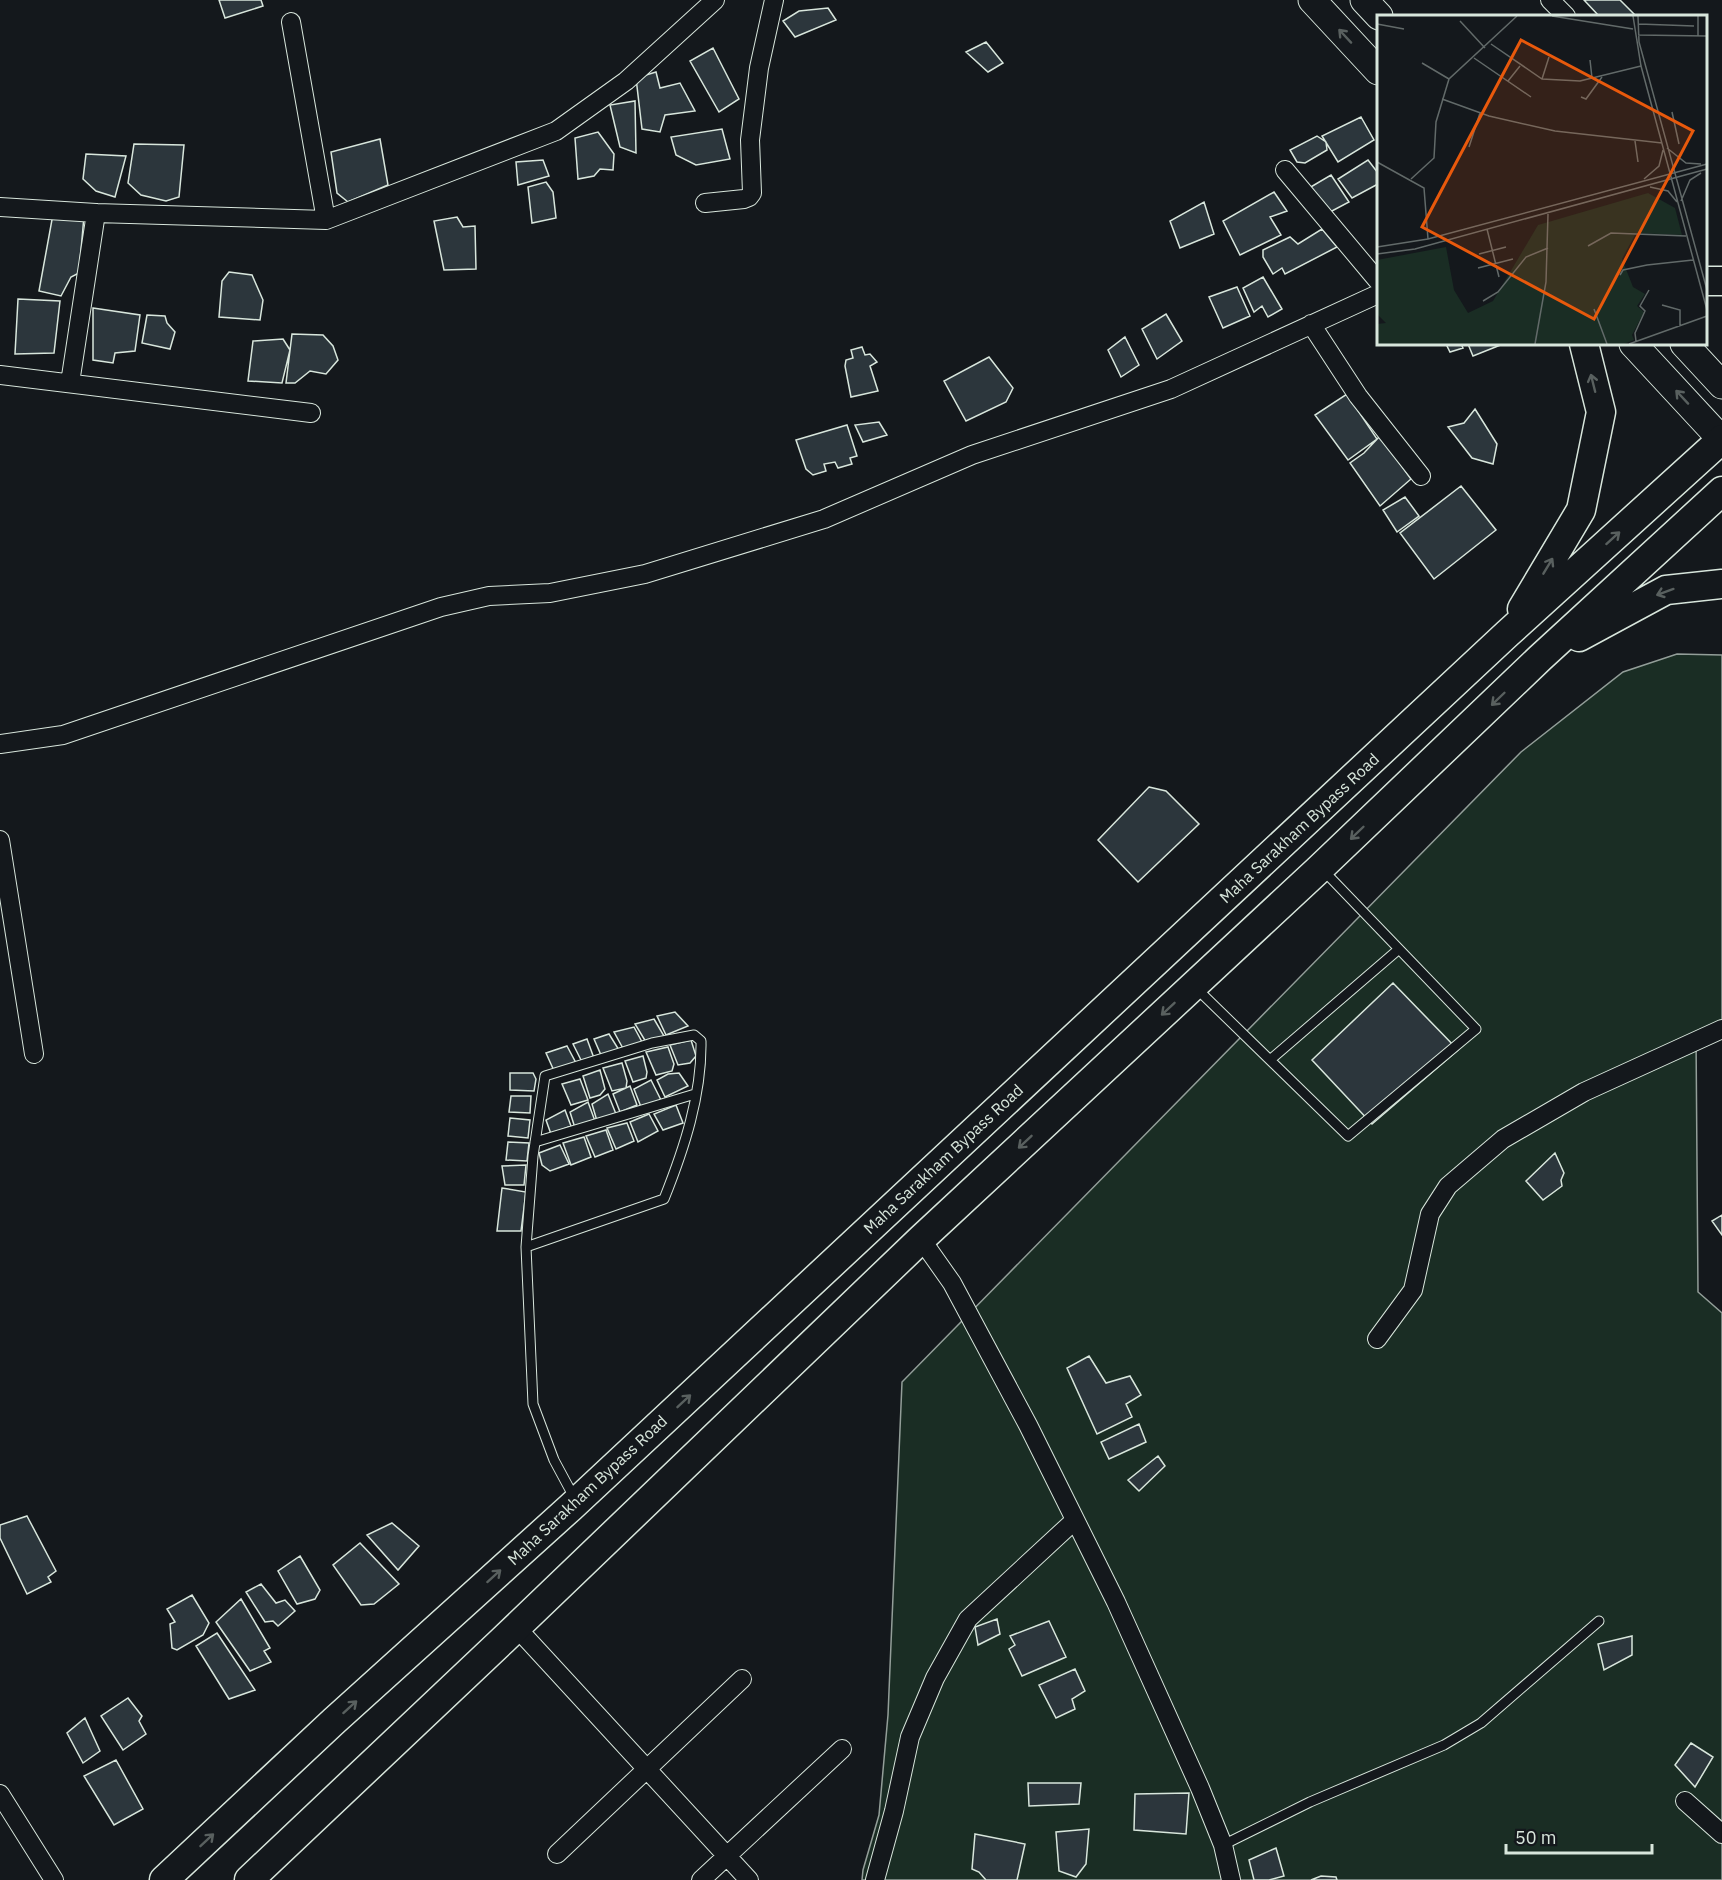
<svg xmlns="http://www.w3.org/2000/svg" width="1722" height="1880" viewBox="0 0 1722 1880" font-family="'IBM Plex Sans',sans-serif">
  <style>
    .green { fill: #1a2d24; stroke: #939e99; stroke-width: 1.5 }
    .building { fill: #2c363c; stroke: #d8e6dc; stroke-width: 1.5 }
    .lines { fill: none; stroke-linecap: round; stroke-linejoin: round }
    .service-casing { stroke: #d8e6dc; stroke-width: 11 }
    .minor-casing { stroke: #d8e6dc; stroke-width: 20 }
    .primary-casing { stroke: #d8e6dc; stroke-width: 29 }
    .trunk-casing { stroke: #d8e6dc; stroke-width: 31 }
    .service { stroke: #14181c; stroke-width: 9 }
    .minor { stroke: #14181c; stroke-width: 18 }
    .primary { stroke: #14181c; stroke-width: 27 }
    .trunk { stroke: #14181c; stroke-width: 28 }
    .oneway { stroke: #59605f }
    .labels { text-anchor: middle; stroke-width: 4.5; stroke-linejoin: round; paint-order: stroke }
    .street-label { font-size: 16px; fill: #d8e6dc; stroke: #14181c }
    .inset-road { fill: none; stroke: #626a69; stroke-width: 1.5 }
    .view { fill: #e8590c; fill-opacity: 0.15; stroke: #e8590c; stroke-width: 3 }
    .inset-edge { fill: none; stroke: #d8e6dc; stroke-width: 3 }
  </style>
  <rect width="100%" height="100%" fill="#14181c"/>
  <path class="green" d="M 1677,654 L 1722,655 L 1722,1022 L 1696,1035 L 1698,1292 L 1722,1313 L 1722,1880 L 862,1880 L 863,1870 L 879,1815 L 888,1715 L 902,1382 L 1521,752 L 1623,672 Z"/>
  <path class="building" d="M 219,0 L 261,0 L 263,6 L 225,18 Z
    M 1584,0 L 1620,0 L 1636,16 L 1599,16 Z
    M 828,8 L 836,20 L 795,37 L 783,21 L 799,11 Z
    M 986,42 L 1003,63 L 988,72 L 966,52 Z
    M 713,48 L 739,99 L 719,112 L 690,61 Z
    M 656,72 L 660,88 L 680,83 L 695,111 L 665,115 L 660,132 L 642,129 L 636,78 Z
    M 635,101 L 636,153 L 620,147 L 610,105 Z
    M 1361,117 L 1374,140 L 1338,162 L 1322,136 Z
    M 722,129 L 730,159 L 696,165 L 676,155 L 671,137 Z
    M 598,132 L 614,154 L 613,170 L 600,169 L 594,176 L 578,179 L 575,138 Z
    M 1317,136 L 1326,142 L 1327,150 L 1305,163 L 1297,162 L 1290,150 Z
    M 380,139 L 388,185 L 348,202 L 337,193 L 331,152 Z
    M 134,144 L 184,145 L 179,197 L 166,201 L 141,195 L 128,183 Z
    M 86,154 L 126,156 L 115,197 L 96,191 L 83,179 Z
    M 543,160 L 549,176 L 518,185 L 516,162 Z
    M 1368,160 L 1378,173 L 1378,184 L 1352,198 L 1338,179 Z
    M 1331,175 L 1349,202 L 1330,212 L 1309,188 Z
    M 546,182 L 553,192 L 556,218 L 532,223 L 528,187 Z
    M 1274,192 L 1287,211 L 1270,217 L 1281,235 L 1240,255 L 1223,221 Z
    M 1204,202 L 1214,234 L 1180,248 L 1170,221 Z
    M 53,214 L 84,216 L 79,273 L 71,277 L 61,296 L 39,291 Z
    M 457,217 L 463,227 L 475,226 L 476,269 L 444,270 L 434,221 Z
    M 1322,229 L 1337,247 L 1285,274 L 1282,268 L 1273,274 L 1263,257 L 1263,250 L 1290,237 L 1298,244 Z
    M 229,272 L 252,275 L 263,300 L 260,320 L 219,317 L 222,281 Z
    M 1263,277 L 1282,309 L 1268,317 L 1262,306 L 1254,312 L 1243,288 Z
    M 1237,287 L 1250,316 L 1223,328 L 1209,297 Z
    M 18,299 L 60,301 L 54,353 L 15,354 Z
    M 93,308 L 140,315 L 135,351 L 115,353 L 113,363 L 93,360 Z
    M 1166,314 L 1182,341 L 1157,359 L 1142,329 Z
    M 147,315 L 165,316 L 167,323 L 175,332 L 170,349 L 142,343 Z
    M 292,334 L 323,335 L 333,346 L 338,360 L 326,374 L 310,371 L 295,383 L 286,383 Z
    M 1125,337 L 1139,365 L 1121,377 L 1108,350 Z
    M 283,339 L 290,350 L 282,383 L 248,381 L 253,341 Z
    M 1446,344 L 1461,344 L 1463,348 L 1450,352 Z
    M 1468,344 L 1503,344 L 1473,356 Z
    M 862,347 L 865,355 L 870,354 L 877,362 L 870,366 L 878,391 L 851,397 L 845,366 L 846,360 L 853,358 L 851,350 Z
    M 989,357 L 1013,388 L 1006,402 L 966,421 L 944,381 Z
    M 1347,394 L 1377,439 L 1348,460 L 1315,415 Z
    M 1475,409 L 1497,444 L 1493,464 L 1472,458 L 1448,427 L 1464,423 Z
    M 879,422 L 887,435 L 863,442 L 855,425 Z
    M 847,425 L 857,456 L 850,458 L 852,464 L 838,468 L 835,462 L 824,464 L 826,471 L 813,475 L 806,469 L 796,440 Z
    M 1380,436 L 1411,479 L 1380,506 L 1350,463 L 1364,453 Z
    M 1461,486 L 1496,530 L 1434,579 L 1400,533 Z
    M 1405,497 L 1419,516 L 1397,532 L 1383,510 Z
    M 1149,787 L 1166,791 L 1199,824 L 1138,882 L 1098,840 Z
    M 1393,983 L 1458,1050 L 1372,1124 L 1312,1060 Z
    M 675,1012 L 688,1026 L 666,1035 L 657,1016 Z
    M 654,1019 L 664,1036 L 646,1042 L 635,1024 Z
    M 634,1027 L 642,1042 L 625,1052 L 614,1032 Z
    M 609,1034 L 619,1050 L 601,1055 L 594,1039 Z
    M 587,1039 L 595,1061 L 583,1064 L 573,1044 Z
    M 691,1040 L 696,1056 L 690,1063 L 678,1065 L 670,1045 Z
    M 567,1046 L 576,1063 L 555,1073 L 546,1053 Z
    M 668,1047 L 674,1064 L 672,1071 L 656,1075 L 646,1052 Z
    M 643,1056 L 647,1072 L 646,1078 L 633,1082 L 625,1061 Z
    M 622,1063 L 627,1081 L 626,1088 L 612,1091 L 603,1068 Z
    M 600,1070 L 605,1089 L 600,1095 L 590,1098 L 583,1076 Z
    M 510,1073 L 533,1073 L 536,1079 L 534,1091 L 510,1090 Z
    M 679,1073 L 688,1086 L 665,1097 L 657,1080 L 668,1074 Z
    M 580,1079 L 588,1100 L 571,1105 L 562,1084 Z
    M 651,1080 L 661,1100 L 641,1107 L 634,1089 Z
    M 630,1086 L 637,1105 L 620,1112 L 613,1094 Z
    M 608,1094 L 616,1114 L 597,1121 L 592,1104 Z
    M 511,1096 L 531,1096 L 530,1113 L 509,1112 Z
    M 588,1102 L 595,1121 L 575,1128 L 570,1112 Z
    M 676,1105 L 683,1123 L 663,1130 L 654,1114 Z
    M 565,1110 L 571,1126 L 551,1134 L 546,1120 Z
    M 649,1114 L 658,1131 L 638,1142 L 630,1122 Z
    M 510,1118 L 530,1120 L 528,1138 L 508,1136 Z
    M 627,1123 L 634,1141 L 616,1149 L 607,1128 Z
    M 606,1130 L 613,1150 L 595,1157 L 586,1136 Z
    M 584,1137 L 591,1157 L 571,1165 L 563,1143 Z
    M 508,1142 L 529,1143 L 527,1161 L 506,1160 Z
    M 560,1145 L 569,1164 L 550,1171 L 542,1165 L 539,1153 Z
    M 1555,1153 L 1564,1173 L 1561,1180 L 1562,1186 L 1543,1200 L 1526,1181 Z
    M 526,1165 L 524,1185 L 505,1185 L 502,1166 Z
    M 502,1188 L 526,1192 L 521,1231 L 497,1231 Z
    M 1722,1215 L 1722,1235 L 1712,1221 Z
    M 1089,1356 L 1106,1383 L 1130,1376 L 1141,1395 L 1126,1404 L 1132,1417 L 1097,1434 L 1067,1368 Z
    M 1139,1424 L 1146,1442 L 1109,1459 L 1101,1442 Z
    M 1158,1456 L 1165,1466 L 1139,1491 L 1128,1480 Z
    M 27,1516 L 56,1571 L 48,1577 L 51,1582 L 27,1594 L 0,1538 L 0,1525 Z
    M 392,1523 L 419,1546 L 398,1570 L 367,1535 Z
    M 360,1543 L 399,1584 L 374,1604 L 361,1605 L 333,1565 Z
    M 300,1556 L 320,1590 L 315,1599 L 297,1604 L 278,1571 Z
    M 261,1584 L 276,1603 L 285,1600 L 295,1611 L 278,1626 L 273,1621 L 265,1622 L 246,1592 Z
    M 192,1595 L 209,1623 L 203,1635 L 177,1650 L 172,1648 L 170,1624 L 175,1622 L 167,1609 Z
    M 241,1599 L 270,1648 L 264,1651 L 271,1662 L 250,1671 L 216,1622 Z
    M 997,1619 L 1000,1634 L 978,1645 L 975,1627 Z
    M 1049,1621 L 1066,1657 L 1022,1676 L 1009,1649 L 1015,1645 L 1010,1636 Z
    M 217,1633 L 255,1690 L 229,1699 L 196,1646 Z
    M 1632,1636 L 1632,1655 L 1604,1670 L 1598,1644 Z
    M 1075,1669 L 1085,1691 L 1072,1699 L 1075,1709 L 1056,1718 L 1039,1685 Z
    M 128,1698 L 142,1716 L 139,1721 L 146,1734 L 123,1750 L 101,1716 Z
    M 85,1718 L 100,1751 L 83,1763 L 67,1733 Z
    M 1691,1743 L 1713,1757 L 1695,1787 L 1675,1765 Z
    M 116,1760 L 143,1809 L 114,1825 L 84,1776 Z
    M 1028,1783 L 1081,1783 L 1079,1804 L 1029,1806 Z
    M 1189,1793 L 1186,1834 L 1134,1830 L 1135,1794 Z
    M 1089,1829 L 1086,1864 L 1076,1877 L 1059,1871 L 1056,1832 Z
    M 975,1834 L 1025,1844 L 1017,1880 L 986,1880 L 979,1872 L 972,1869 Z
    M 1276,1848 L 1284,1876 L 1269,1880 L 1254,1880 L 1249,1860 Z
    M 1321,1876 L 1336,1877 L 1337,1880 L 1311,1880 Z"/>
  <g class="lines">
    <defs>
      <path id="service" d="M 1195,987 L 1348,1136 L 1476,1029 L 1322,869
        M 1270,1060 L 1399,949
        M 535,1142 L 695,1094
        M 526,1247 L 664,1199 C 684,1149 702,1095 701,1041 L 694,1035 L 652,1043 L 545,1076 L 533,1156 L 526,1247 L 533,1404 L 554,1460 L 575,1499
        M 1223,1845 L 1310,1802 L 1444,1745 L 1481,1723 L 1599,1621"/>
      <path id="minor" d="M 1550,0 L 1566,16
        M 291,22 L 326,220
        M 1285,170 L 1378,281
        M 705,203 L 744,199 L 749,197 L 752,193 L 750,140 L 759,68 L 774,0
        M 0,207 L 96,213 L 326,220 L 556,131 L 626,81 L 715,0
        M 1311,324 L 1358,396 L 1421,476
        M 0,375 L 311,413
        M 70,383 L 96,213
        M 0,744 L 63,735 L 441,607 L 489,596 L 550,593 L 645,574 L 824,519 L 972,455 L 1171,389 L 1378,294
        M 0,840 L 34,1054
        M 921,1239 L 952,1283 L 1028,1425 L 1116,1602 L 1200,1788 L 1223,1845 L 1231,1880
        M 1377,1339 L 1413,1290 L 1430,1214 L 1448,1186 L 1503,1139 L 1584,1092 L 1722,1029
        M 516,1627 L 749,1880
        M 0,1794 L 54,1880
        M 1685,1801 L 1722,1834
        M 557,1854 L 742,1679
        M 701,1880 L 842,1749
        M 875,1880 L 894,1811 L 910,1737 L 935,1678 L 968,1619 L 1074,1521"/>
      <path id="primary" d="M 1312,0 L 1378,71
        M 1364,0 L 1379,16
        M 1633,344 L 1722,440
        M 1684,344 L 1722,385"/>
      <path id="trunk" d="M 1706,281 L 1722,281
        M 1522,609 L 1581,510 L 1601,412 L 1584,344
        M 1579,637 L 1666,590 L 1722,584
        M 164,1880 L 334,1721 L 571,1507 L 1507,634 L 1722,439
        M 249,1880 L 503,1640 L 921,1239 L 1318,870 L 1540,658 L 1722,491"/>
    </defs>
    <use href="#service" class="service-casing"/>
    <use href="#minor" class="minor-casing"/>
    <use href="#primary" class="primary-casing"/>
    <use href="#trunk" class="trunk-casing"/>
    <use href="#service" class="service"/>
    <use href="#minor" class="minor"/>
    <use href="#primary" class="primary"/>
    <use href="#trunk" class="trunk"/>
  </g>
  <defs><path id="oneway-shaft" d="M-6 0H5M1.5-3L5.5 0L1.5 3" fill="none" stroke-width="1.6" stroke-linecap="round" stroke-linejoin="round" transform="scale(1.5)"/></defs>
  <g class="oneway">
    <use href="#oneway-shaft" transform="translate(1345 36) rotate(-133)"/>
    <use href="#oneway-shaft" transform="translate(1593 383) rotate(-104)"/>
    <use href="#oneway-shaft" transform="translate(1682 397) rotate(-133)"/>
    <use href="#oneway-shaft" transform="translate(1613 538) rotate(-42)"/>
    <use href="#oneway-shaft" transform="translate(1548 566) rotate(-59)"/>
    <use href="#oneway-shaft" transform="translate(1665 592) rotate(160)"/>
    <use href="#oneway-shaft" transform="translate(1498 699) rotate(136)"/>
    <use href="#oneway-shaft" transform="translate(1357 833) rotate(136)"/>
    <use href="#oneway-shaft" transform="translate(1168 1009) rotate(137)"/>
    <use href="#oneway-shaft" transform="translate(1025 1142) rotate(137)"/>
    <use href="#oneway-shaft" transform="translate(684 1401) rotate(-43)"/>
    <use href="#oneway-shaft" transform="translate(494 1576) rotate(-42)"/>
    <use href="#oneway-shaft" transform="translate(350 1707) rotate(-42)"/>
    <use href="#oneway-shaft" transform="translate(207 1840) rotate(-43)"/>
  </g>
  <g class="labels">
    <g class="street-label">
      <text transform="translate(1299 828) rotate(-43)" y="6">Maha Sarakham Bypass Road</text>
      <text transform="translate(943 1159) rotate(-43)" y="6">Maha Sarakham Bypass Road</text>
      <text transform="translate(587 1490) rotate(-43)" y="6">Maha Sarakham Bypass Road</text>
    </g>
  </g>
  <g transform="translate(1377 15)">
    <rect width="330" height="330" fill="#14181c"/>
    <path d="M 271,178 L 298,193 L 305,220 L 259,218 L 245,244 L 256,272 L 268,279 L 260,291 L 267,297 L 255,320 L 257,325 L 247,329 L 0,329 L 0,309 L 9,308 L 0,299 L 0,245 L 69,232 L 77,275 L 91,298 L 116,286 L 161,210 Z" fill="#1a2d24"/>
    <path class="inset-road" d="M 175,1 L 256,14M 256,1 L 264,51 L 330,295M 261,1 L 262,27 L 330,275M 321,1 L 321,21M 83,6 L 108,33M 0,9 L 27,14M 262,9 L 317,11M 261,20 L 330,21M 114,29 L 165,64 L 203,66 L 264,51M 97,43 L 154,82M 213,45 L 215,63M 45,48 L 72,64M 165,64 L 172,42M 131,66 L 143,51M 204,82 L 209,84 L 225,62M 65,84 L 112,101 L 178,116 L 285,128M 295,97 L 302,129M 258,126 L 261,147M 92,132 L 103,98M 290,133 L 309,148 L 324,149M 0,147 L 47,173 L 51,224M 34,164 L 57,143 L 59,107 L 72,64 L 140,1M 267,164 L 282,151 L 286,135M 273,172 L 291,176 L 300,187M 304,186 L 313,165 L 324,158M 110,214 L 122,262M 211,231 L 234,218 L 309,221M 0,232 L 51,224 L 330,149M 0,239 L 38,234 L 330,154M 102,239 L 129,232M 101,253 L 136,244M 243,260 L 246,255 L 270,250 L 316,245M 106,286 L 121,277 L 149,242 L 171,233M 285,290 L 303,295 L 303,311M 217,294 L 230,329M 259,326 L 258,318 L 268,296 L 263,291 L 272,275M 158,329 L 169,267 L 171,199M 252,329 L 330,301"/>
    <path class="view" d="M 144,25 L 316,116 L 217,304 L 45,212 Z"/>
    <rect width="330" height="330" class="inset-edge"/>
  </g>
  <path d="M1506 1844v9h146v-9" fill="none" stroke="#d8e6dc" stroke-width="3"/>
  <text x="1515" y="1844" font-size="18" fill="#d8e6dc" stroke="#14181c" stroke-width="4.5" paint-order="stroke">50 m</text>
</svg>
